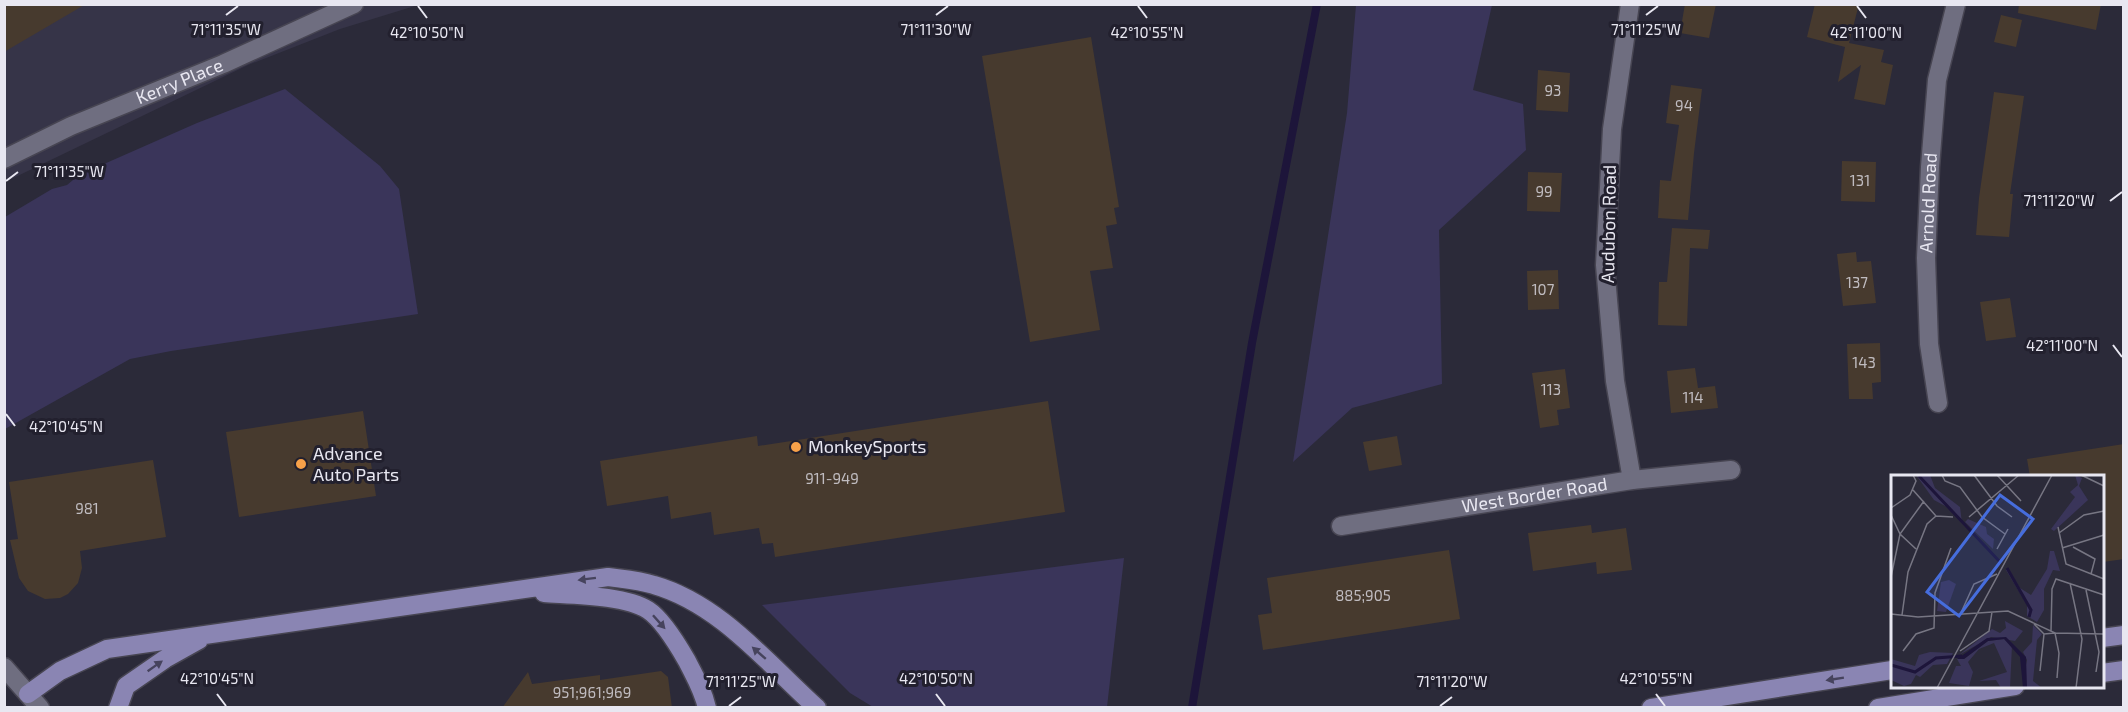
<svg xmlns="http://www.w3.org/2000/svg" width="2128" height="712" viewBox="0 0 2128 712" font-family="'Exo 2',sans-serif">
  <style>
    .built { fill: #363448 }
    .green { fill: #3a355a }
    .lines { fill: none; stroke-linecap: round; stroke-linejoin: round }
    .stream { stroke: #1d153a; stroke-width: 8 }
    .building { fill: #473a2e }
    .street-casing { stroke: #474552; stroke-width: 21 }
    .secondary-casing { stroke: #474552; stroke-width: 21 }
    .primary-casing { stroke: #474552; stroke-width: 21 }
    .street { stroke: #6f6e80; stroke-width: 18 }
    .secondary { stroke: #6f6e80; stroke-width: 18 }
    .primary { stroke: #8a85b3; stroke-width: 18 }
    .oneway { fill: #46435d }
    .ticks { fill: none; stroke: #e8e7f1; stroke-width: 2 }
    .poi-dot { fill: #f7a149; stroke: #22202e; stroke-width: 2 }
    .labels { text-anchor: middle; stroke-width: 6; stroke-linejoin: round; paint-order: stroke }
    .number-label { font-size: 15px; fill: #c0bcc0 }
    .street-label { font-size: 18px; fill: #e8e7f1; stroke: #22202e }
    .poi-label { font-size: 18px; fill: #e8e7f1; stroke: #22202e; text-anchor: start }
    .inset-river { fill: none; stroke: #1d153a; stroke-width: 3 }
    .inset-road { fill: none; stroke: #777683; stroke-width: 1.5 }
    .view { fill: #466ddd; fill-opacity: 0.15; stroke: #466ddd; stroke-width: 3 }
    .inset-edge { fill: none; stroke: #e8e7f1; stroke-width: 3 }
    .ticks-label { font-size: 15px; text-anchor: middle; fill: #e8e7f1; stroke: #22202e; stroke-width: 6; stroke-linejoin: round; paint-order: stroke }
  </style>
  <rect width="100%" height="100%" fill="#2b2a39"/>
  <path class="built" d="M 5,5 L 418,5 L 340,29 L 248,65 L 5,182 Z"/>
  <path class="green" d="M 1356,5 L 1492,5 L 1473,90 L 1523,104 L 1526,150 L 1439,230 L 1442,384 L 1352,408 L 1293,462 L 1347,113 Z
    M 285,89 L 380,166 L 399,189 L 418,314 L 171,351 L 130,359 L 5,429 L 5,217 L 52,189 L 67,185 L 79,175 L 197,123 Z
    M 1124,558 L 1107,707 L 873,707 L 850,693 L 762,605 Z"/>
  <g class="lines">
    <path class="stream" d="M 1192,708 L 1252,343 L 1317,4"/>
  </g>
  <path class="building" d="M 4,4 L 86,4 L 4,52 Z
    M 1685,4 L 1716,4 L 1709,38 L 1680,33 Z
    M 1815,4 L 1859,4 L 1849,43 L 1884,50 L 1881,62 L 1893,65 L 1885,105 L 1854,99 L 1861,65 L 1838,82 L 1845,47 L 1807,37 Z
    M 2019,4 L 2101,4 L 2096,30 L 2018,13 Z
    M 2001,15 L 2022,20 L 2016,47 L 1994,42 Z
    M 1091,37 L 1119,207 L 1114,208 L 1117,224 L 1106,226 L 1113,268 L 1090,271 L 1100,330 L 1030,342 L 982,56 Z
    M 1538,70 L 1570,73 L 1568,112 L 1536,110 Z
    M 1671,85 L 1702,89 L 1694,153 L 1688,220 L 1658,218 L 1660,180 L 1671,181 L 1679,125 L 1666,123 Z
    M 1994,92 L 2024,96 L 2010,194 L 2013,194 L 2009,237 L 1976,235 L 1979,198 Z
    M 1842,161 L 1876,162 L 1875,202 L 1841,201 Z
    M 1528,172 L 1562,173 L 1560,212 L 1527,211 Z
    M 1672,228 L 1710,230 L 1708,249 L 1690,248 L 1687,326 L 1658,325 L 1659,282 L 1667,282 Z
    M 1856,252 L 1857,262 L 1871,261 L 1876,303 L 1843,306 L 1837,254 Z
    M 1558,270 L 1559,309 L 1528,310 L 1527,271 Z
    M 2010,298 L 2016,337 L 1986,341 L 1980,302 Z
    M 1880,343 L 1881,382 L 1872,383 L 1873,399 L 1849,399 L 1847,344 Z
    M 1695,368 L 1698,388 L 1715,386 L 1718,408 L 1671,413 L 1667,371 Z
    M 1565,369 L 1570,408 L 1557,410 L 1559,425 L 1540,428 L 1532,373 Z
    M 1048,401 L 1065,512 L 775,557 L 773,543 L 762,544 L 759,528 L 714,535 L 711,512 L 671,519 L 668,496 L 607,506 L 600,461 L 757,436 L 758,446 Z
    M 363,411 L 376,496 L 239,517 L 226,432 Z
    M 1397,436 L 1402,465 L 1369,471 L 1363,442 Z
    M 2124,444 L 2124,559 L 2103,562 L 2103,477 L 2030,477 L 2027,459 Z
    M 153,460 L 166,537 L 80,551 L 82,568 L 78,583 L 68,594 L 60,598 L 45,599 L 28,591 L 19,578 L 10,540 L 18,539 L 9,482 Z
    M 1591,525 L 1592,533 L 1626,528 L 1632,570 L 1597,574 L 1596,562 L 1533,571 L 1528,533 Z
    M 1449,550 L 1460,619 L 1263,650 L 1258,615 L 1272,613 L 1267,578 Z
    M 661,671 L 668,677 L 672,708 L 502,708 L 528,672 L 532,684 L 600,675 L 600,680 Z"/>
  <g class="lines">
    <defs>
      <g id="street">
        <path d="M 1630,4 L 1612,129 L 1605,265 L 1615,381 L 1632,480"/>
        <path id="s1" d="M 4,159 L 71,126 L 223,64 L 354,4"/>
        <path id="s2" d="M 1938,403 L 1929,344 L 1926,258 L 1930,167 L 1937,80 L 1956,4"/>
        <path id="s3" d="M 1341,526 L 1632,480 L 1731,470"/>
      </g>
      <path id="secondary" d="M 4,667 L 40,708"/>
      <path id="primary" d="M 544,593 C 571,595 625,595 648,610 C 662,619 679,647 687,661 C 695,677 703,690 707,708
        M 2102,638 L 2124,635
        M 2102,673 L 2124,670
        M 28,694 L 60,671 L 107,649 L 608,577 C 623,579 639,580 654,585 C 720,604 767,663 817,708
        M 118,708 L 126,686 L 165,659 L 199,640
        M 1651,708 L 1892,670
        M 1878,708 L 2015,686"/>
    </defs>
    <use href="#street" class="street-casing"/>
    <use href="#secondary" class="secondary-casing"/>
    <use href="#primary" class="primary-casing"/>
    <use href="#street" class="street"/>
    <use href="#secondary" class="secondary"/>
    <use href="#primary" class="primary"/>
  </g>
  <defs><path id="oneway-solid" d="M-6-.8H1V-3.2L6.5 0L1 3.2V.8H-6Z" transform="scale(1.5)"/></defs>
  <g class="oneway">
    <use href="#oneway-solid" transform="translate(587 579) rotate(173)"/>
    <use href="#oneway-solid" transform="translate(659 622) rotate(48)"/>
    <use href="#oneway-solid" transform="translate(759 653) rotate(-139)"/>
    <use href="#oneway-solid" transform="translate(155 666) rotate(-35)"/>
    <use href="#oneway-solid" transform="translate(1835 679) rotate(171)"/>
  </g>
  <path class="ticks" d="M 418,6 L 427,18M 1138,6 L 1147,18M 1857,6 L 1866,18M 226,15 L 238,6M 936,15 L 948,6M 1646,15 L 1658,6M 6,181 L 18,172M 2110,201 L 2122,192M 2113,345 L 2122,357M 6,414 L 15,426M 217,694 L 226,706M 936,694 L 945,706M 1656,694 L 1665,706M 729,706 L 741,697M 1440,706 L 1452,697"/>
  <g class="poi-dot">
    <circle cx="796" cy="447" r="6"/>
    <circle cx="301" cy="464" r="6"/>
  </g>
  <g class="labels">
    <g class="number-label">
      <text x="1553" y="96">93</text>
      <text x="1684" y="111">94</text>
      <text x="1860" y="186">131</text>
      <text x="1544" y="197">99</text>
      <text x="1857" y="288">137</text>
      <text x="1543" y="295">107</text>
      <text x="1864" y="368">143</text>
      <text x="1551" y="395">113</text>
      <text x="1693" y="403">114</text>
      <text x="832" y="484">911-949</text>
      <text x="87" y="514">981</text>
      <text x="1363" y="601">885;905</text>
      <text x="592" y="698">951;961;969</text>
    </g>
    <g class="street-label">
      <text dy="6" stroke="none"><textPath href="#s1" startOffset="192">Kerry Place</textPath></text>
      <text dy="6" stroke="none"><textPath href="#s2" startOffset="201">Arnold Road</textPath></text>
      <text transform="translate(1609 224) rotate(-89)" y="6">Audubon Road</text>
      <text dy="6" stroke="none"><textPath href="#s3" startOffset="196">West Border Road</textPath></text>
    </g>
    <g class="poi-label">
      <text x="808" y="453">MonkeySports</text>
      <text x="313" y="460">Advance<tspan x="313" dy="21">Auto Parts</tspan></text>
    </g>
  </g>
  <g transform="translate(1891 475)">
    <rect width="213" height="213" fill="#2b2a39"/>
    <path d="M 25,0 L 39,0 L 44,13 L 69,32 L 71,48 L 58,33 L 43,25 ZM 184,0 L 191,3 L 188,11 L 197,25 L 163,56 L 160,54 L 184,22 L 179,17 L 187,10 ZM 77,44 L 95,52 L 96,59 L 103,64 L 102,74 L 74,47 ZM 159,76 L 163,76 L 169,96 L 162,95 L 153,114 L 153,135 L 146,147 L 136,141 L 136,130 L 115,95 L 117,93 L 129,113 L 140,120 L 156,94 ZM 58,105 L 65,109 L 55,137 L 46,136 L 50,107 ZM 114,146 L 132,156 L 124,166 L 100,162 L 68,180 L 101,154 L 109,158 L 115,153 ZM 142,150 L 151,159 L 146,165 L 142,206 L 151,213 L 136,213 L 133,200 L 136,185 L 132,177 L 141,167 ZM 113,164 L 121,170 L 119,213 L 110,213 L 105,205 L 88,206 L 116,197 L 103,168 L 88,174 L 77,187 L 82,197 L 78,211 L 58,208 L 65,191 L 70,191 L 66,184 L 73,184 L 97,166 ZM 39,177 L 62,178 L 56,189 L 42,190 L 29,202 L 25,200 L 20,209 L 13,211 L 0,205 L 0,184 L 24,191 L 28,180 Z" fill="#3a355a"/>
    <path d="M 115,162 L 135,182 L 136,213 L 132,213 L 129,182 L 113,164 L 97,166 L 73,184 L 66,184 L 96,163 Z" fill="#1d153a"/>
    <path class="inset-river" d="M 28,1 L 110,88M 116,93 L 140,135 L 138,142M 0,190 L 24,197 L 45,183 L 71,181"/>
    <path class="inset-road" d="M 51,0 L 54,6 L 69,12 L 91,42 L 114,59M 83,0 L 106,31 L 121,42M 106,0 L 130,26M 190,0 L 213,11M 22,15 L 45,41M 0,33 L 19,20 L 25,6 L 22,0M 0,40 L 9,59 L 25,74M 78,42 L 128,0M 167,52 L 175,89 L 213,104M 168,58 L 193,40 L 213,36M 182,72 L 204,84 L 200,99M 171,73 L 213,60M 106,74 L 117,54M 0,102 L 9,59 L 33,26M 179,108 L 191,164 L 185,213M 195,115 L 208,177 L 205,197M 0,139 L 27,142 L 117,136 L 164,158 L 213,159M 11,140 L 17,97 L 36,49 L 45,41 L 62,42M 69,140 L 83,109 L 106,99M 143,149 L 153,159 L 164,158 L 168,178 L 166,203M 160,156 L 161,114 L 165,104 L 213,120M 12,176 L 25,159 L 43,153 L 44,118 L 60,73M 69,176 L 98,156 L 101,137M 149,196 L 153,159M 46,213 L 161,0"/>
    <path class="view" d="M 109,20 L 142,44 L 68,141 L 36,117 Z"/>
    <rect width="213" height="213" class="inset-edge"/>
  </g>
  <g class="ticks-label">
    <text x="226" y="35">71°11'35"W</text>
    <text x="936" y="35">71°11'30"W</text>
    <text x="1646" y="35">71°11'25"W</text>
    <text x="427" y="38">42°10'50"N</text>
    <text x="1147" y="38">42°10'55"N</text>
    <text x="1866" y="38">42°11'00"N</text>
    <text x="69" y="177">71°11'35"W</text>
    <text x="2059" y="206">71°11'20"W</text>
    <text x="2062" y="351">42°11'00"N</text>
    <text x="66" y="432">42°10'45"N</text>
    <text x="217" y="684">42°10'45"N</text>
    <text x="936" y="684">42°10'50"N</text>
    <text x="1656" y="684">42°10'55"N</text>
    <text x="741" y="687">71°11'25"W</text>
    <text x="1452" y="687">71°11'20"W</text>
  </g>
  <rect width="2128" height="712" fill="none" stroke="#e8e7f1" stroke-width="12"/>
</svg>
